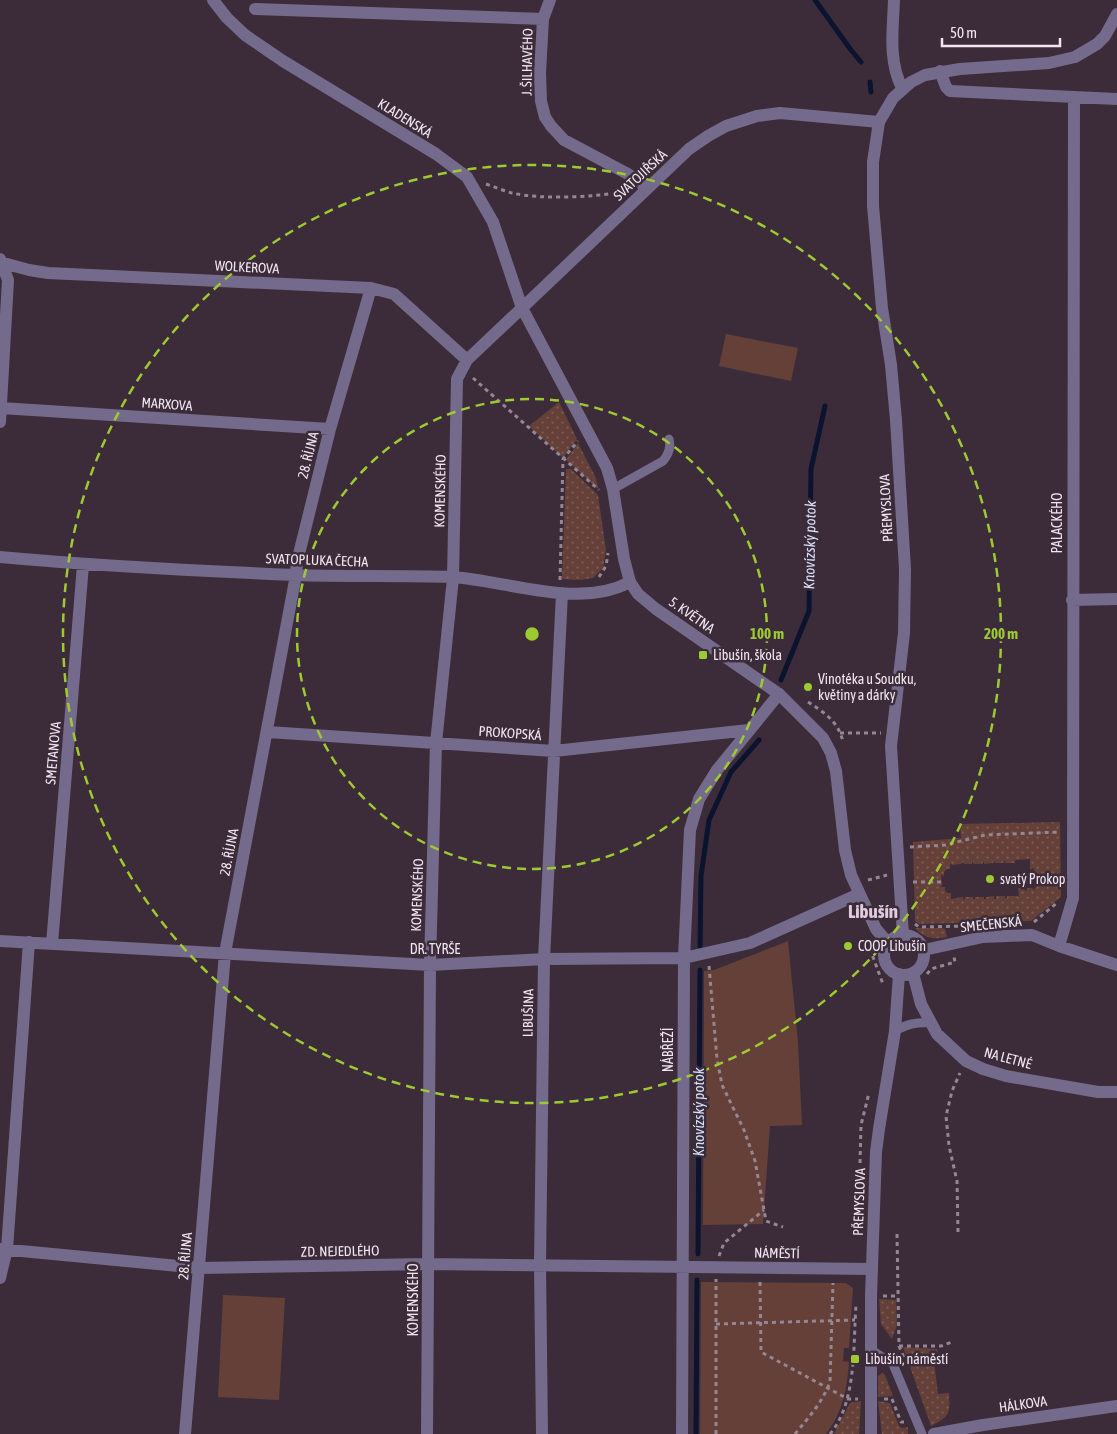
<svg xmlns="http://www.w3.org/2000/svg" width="1117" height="1434" viewBox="0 0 1117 1434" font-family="'Asap Condensed',sans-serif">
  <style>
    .grass { fill: url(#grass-dots); fill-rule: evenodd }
    .park { fill: #644038 }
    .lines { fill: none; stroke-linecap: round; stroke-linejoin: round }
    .stream { stroke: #0b132f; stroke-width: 5 }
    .path { stroke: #948692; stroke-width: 3; stroke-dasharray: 4 4; stroke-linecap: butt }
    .service { stroke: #746a8b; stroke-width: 9 }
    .minor { stroke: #746a8b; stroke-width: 12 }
    .tertiary { stroke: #746a8b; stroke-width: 12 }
    .ring { fill: none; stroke: #9dca30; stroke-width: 2.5; stroke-dasharray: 9 6 }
    .poi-dot { fill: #9dca30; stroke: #3c2c3a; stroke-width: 2 }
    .labels { text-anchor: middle; stroke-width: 5; stroke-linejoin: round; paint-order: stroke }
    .street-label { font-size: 14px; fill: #f1e6f0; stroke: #3c2c3a }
    .poi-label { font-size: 14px; fill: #f1e6f0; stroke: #3c2c3a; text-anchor: start }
    .water-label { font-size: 15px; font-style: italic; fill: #d6e0f8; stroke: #3c2c3a }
    .district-label { font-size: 19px; font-weight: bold; fill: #e0cbde; stroke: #3c2c3a }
    .centre { fill: #9dca30; stroke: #3c2c3a; stroke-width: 2.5 }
    .ring-label { font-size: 15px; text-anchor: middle; font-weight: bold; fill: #9dca30; stroke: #3c2c3a; stroke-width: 5; stroke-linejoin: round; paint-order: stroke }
  </style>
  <defs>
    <pattern id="grass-dots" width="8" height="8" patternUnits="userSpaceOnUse" patternTransform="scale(1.25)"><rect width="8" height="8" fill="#644038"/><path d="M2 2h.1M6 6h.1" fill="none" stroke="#7b5c55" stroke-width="1.8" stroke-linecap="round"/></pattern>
  </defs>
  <rect width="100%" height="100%" fill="#3c2c3a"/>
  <path class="grass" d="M 559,402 L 577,439 L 563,458 L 529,426 Z
    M 578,443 L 596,478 L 598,489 L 566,460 Z
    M 566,469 L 571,469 L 598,495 L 606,550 L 603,568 L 593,578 L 581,580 L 562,579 Z
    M 1060,822 L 1061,897 L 1031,921 L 919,924 L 915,921 L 913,842 L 961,838 L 960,824 ZM 1030,859 L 1030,870 L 1034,868 L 1034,871 L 1037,874 L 1040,874 L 1038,882 L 1040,883 L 1038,883 L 1034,890 L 1032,888 L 1027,888 L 1027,890 L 1025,891 L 1024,888 L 1018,888 L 1019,897 L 1017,896 L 1007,896 L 1007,898 L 1005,898 L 1005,896 L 996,896 L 996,899 L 994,899 L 994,896 L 986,897 L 986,899 L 984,899 L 984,897 L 975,897 L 975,899 L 973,899 L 973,897 L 965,897 L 964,900 L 963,900 L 963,897 L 951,899 L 951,893 L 948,893 L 945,891 L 945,887 L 941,887 L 942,885 L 941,875 L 944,876 L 944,872 L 947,869 L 950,869 L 950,863 L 952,865 L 961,864 L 963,862 L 964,864 L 972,864 L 972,861 L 974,864 L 982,864 L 984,861 L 984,864 L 993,863 L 994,861 L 995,863 L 1003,863 L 1005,860 L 1005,863 L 1015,863 L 1015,860 Z
    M 915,928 L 942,928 L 945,929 L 947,937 C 934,940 924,938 915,928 Z
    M 879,1299 L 896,1300 L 897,1325 L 892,1339 L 881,1324 Z
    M 903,1347 L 937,1349 L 938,1352 L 933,1353 L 938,1394 L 949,1393 C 950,1414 950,1416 931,1426 Z
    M 882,1373 L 885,1375 L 893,1396 L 878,1397 L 878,1376 Z
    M 861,1401 L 859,1434 L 834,1434 L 850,1403 Z
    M 878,1401 L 890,1403 L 899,1426 L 902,1428 L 908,1427 L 908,1434 L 882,1434 Z"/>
  <path class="park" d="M 726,334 L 798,348 L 791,381 L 719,366 Z
    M 788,941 L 798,1042 L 802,1125 L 770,1126 L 763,1224 L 703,1225 L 704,971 L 714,970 Z
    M 701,1282 L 846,1283 L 853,1288 L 849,1348 L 844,1348 L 843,1361 L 849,1362 C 847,1389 843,1412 826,1434 L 700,1434 Z
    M 223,1295 L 285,1298 L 279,1400 L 218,1397 Z"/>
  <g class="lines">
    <path class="stream" d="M 815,0 L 851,50 L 861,62
      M 870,82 L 871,92
      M 781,680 L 809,611 L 811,469 L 825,406
      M 700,946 L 701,876 L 709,820 L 731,772 L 759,740
      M 698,1254 L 700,970
      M 696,1434 L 697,1280"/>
    <path class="path" d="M 486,184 C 495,187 504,191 512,193 C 543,200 592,197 623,192
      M 473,378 L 599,490
      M 599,577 L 606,566 L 608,553
      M 560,580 L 563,459 L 578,441
      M 808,702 C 824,712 840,723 843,743
      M 840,733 L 881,733
      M 910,847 L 945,845 L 985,835 L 1060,832
      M 868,880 L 887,875
      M 913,882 L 942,882
      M 1034,922 L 1058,902
      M 915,924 L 919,927 L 966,926
      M 867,941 L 883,984
      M 709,966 L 717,1059 L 722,1085 L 744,1130 L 755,1161 L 766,1221 L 783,1227
      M 927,974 L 931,969 L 955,962 L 954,957
      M 860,1163 L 861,1125 L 869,1093
      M 958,1232 L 957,1181 L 949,1146 L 946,1116 L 952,1091 L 960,1073
      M 897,1234 L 899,1346 L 904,1358
      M 719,1256 L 724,1243 L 764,1210
      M 760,1282 L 761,1352 L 848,1399 L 858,1399
      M 883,1296 L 898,1296
      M 716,1324 L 855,1320
      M 899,1346 L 941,1346 L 952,1342
      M 884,1399 L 892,1399 L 901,1422 L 904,1422
      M 716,1434 L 716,1279
      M 795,1434 C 809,1417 822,1403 830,1382 L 833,1283
      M 830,1434 C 857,1402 853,1345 856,1305"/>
    <path class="service" d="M 613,489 L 663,461 C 669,454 671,447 669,439
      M 895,1031 C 907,1024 916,1022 931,1023
      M 870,1349 L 893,1364 L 922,1434"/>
    <path class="minor" d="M 550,0 L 543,19 L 540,73 L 541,101 L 545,117 L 551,126 L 564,140 L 628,174 L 647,188
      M 894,0 C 893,30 888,60 902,88
      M 255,9 L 543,19
      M 940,71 L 946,87 L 950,91 L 1117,99
      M 0,262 L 29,270 L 48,273 L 371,288 L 394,294 L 467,360
      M 1,408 L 330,429
      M 0,422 L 8,280 L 0,259
      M 0,557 C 98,566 197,571 295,575 C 347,577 399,575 451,577 C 507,580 577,610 630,582
      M 1072,600 L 1117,599
      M 268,732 L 554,751 L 749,730
      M 0,941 L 430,965 L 544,959 L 684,958 L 750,943 L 859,894
      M 52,944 L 83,565
      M 1059,946 L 1073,898 L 1074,98
      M 924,950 L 983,937 L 1032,935 L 1059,946 L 1117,965
      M 913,973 L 921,1004 L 937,1034 L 966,1061 L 983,1069 L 1006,1076 L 1098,1092 L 1117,1092
      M 0,1249 L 199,1268 L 428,1264 L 872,1269
      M 0,1278 L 7,1249 L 29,942
      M 185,1434 L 225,953 L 296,575 L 297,562 L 330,429 L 371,288
      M 427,1434 L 430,965 L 436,743 L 453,578 L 457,379 L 467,360 L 522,308
      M 542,1434 L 540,1265 L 544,959 L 562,593
      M 682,1434 L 684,958 L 690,830 L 699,799 L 717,770 L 779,694
      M 934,1434 L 983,1425 L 1117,1406"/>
    <path class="tertiary" d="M 213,0 L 227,18 L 245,35 L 283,61 L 436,154 L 467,177 L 493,222 L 522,308 L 607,468 L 613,489 L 624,559 L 630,582 L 638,594 L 656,609 L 779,694 L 823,738 L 831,753 L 836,771 L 845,850 L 851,875 L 876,929 L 888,943
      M 522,308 L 689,149 L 708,136 L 726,126 L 757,116 L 780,113 L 879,122
      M 903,935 L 891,746 L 904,633 L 905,569 L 896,420 L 891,365 L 882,308 L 873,206 L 873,162 L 879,122 L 893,98 L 911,82 L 925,75 L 960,69 L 1049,63 L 1075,57 L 1097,44 L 1105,36 L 1117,14
      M884 955a20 20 0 1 1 40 0a20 20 0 1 1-40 0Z
      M 871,1434 L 871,1296 L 876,1152 L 879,1129 L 895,1031 L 899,974"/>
  </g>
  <g class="ring">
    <circle cx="532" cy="634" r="235"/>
    <circle cx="532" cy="634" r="469"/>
  </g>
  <g class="poi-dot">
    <rect x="698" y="650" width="10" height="10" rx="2.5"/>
    <circle cx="808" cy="687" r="5"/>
    <circle cx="990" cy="879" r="5"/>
    <circle cx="848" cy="946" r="5"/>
    <rect x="850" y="1354" width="10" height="10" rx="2.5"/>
  </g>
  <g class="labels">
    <g class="street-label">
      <text transform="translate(527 62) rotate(-89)" y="5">J. ŠILHAVÉHO</text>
      <text transform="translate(405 118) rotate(32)" y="5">KLADENSKÁ</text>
      <text transform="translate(640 175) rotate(-43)" y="5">SVATOJIŘSKÁ</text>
      <text transform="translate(247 267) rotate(3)" y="5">WOLKEROVA</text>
      <text transform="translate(167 404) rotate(4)" y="5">MARXOVA</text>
      <text transform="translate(308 455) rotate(-76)" y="5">28. ŘÍJNA</text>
      <text transform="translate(440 491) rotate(-89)" y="5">KOMENSKÉHO</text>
      <text transform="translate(886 508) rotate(-93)" y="5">PŘEMYSLOVA</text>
      <text transform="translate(1057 523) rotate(-90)" y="5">PALACKÉHO</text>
      <text transform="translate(317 560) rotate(2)" y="5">SVATOPLUKA ČECHA</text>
      <text transform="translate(692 615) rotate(35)" y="5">5. KVĚTNA</text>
      <text transform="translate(510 733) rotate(4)" y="5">PROKOPSKÁ</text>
      <text transform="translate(53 753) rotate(-85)" y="5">SMETANOVA</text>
      <text transform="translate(229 852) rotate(-79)" y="5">28. ŘÍJNA</text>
      <text transform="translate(417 895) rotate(-88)" y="5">KOMENSKÉHO</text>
      <text transform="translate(991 924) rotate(-6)" y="5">SMEČENSKÁ</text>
      <text x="435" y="954">DR. TYRŠE</text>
      <text transform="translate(528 1013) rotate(-89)" y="5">LIBUŠINA</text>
      <text transform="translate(668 1050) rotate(-90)" y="5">NÁBŘEŽÍ</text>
      <text transform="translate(1008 1058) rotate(15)" y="5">NA LETNÉ</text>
      <text transform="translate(859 1202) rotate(-88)" y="5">PŘEMYSLOVA</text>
      <text transform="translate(340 1251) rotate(-1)" y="5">ZD. NEJEDLÉHO</text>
      <text transform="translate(777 1253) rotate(1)" y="5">NÁMĚSTÍ</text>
      <text transform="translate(185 1256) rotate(-85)" y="5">28. ŘÍJNA</text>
      <text transform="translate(413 1300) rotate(-90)" y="5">KOMENSKÉHO</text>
      <text transform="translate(1023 1404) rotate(-8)" y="5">HÁLKOVA</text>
    </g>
    <g class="poi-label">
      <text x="713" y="660">Libušín, škola</text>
      <text x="818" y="684">Vinotéka u Soudku,<tspan x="818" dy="16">květiny a dárky</tspan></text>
      <text x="1000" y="884">svatý Prokop</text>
      <text x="858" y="951">COOP Libušín</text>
      <text x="865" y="1364">Libušín, náměstí</text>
    </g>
    <g class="water-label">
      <text transform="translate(810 545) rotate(-89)" y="5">Knovízský potok</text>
      <text transform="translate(699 1112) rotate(-90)" y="5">Knovízský potok</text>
    </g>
    <g class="district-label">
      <text x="873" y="918">Libušín</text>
    </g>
  </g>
  <circle cx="532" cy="634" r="8" class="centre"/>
  <g class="ring-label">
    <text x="767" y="639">100 m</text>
    <text x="1001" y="639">200 m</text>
  </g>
  <path d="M942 38v8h118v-8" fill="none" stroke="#f1e6f0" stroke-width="2.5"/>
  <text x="950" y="38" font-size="15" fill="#f1e6f0" stroke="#3c2c3a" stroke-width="4" paint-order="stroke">50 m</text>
</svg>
